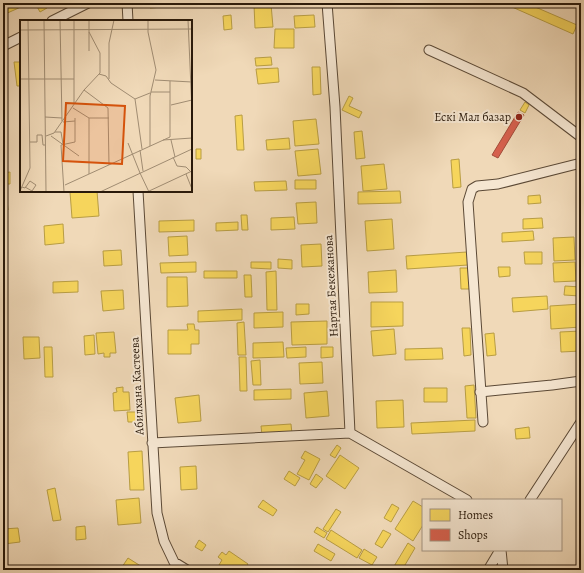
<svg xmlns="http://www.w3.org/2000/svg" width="584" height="573" viewBox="0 0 584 573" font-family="Alegreya,serif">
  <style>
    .homes { fill: #f6d55c; stroke: #b89d43 }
    .shops { fill: #d6604d; stroke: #a24b39 }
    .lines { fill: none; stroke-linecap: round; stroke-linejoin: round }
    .street-casing { stroke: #5b4936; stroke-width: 11 }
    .street { stroke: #f5e6d1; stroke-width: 9 }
    .poi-dot { fill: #8f2418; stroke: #f5e6d1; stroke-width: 1.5 }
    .labels { text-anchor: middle; stroke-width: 4; stroke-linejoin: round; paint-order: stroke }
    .poi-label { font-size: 12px; fill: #29190a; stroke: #f5e6d1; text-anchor: end }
    .street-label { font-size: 12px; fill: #29190a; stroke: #f5e6d1 }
    .inset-road { fill: none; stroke: #a08c72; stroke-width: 1 }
    .view { fill: #d5530c; fill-opacity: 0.15; stroke: #d5530c; stroke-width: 2 }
    .inset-edge { fill: none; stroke: #29190a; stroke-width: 2 }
  </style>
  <rect width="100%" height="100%" fill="#f0d9b8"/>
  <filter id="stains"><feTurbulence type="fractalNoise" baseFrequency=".005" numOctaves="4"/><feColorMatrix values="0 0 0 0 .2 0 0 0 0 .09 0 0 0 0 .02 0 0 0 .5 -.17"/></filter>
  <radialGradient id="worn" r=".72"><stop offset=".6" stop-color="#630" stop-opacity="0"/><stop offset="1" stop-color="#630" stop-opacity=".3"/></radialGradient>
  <path class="homes" d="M 3,3 L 21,3 L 23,6 L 3,15 Z
    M 35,3 L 44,3 L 47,8 L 40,12 Z
    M 150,3 L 176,3 L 177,6 L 150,8 Z
    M 503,3 L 526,3 L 577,25 L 573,34 Z
    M 271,4 L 273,27 L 255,28 L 254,5 Z
    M 231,15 L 232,29 L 224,30 L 223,16 Z
    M 314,15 L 315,27 L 295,28 L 294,16 Z
    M 275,29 L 294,29 L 294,48 L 274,48 Z
    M 271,57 L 272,65 L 256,66 L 255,58 Z
    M 14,62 L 21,62 L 21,86 L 17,86 Z
    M 312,67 L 320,67 L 321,94 L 313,95 Z
    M 278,68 L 279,82 L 258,84 L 256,69 Z
    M 349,96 L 353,98 L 349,106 L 362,112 L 359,118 L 342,110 Z
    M 525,102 L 529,105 L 525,113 L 520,110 Z
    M 242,115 L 244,150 L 237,150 L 235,116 Z
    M 316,119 L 319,144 L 295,146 L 293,121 Z
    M 362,131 L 365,158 L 356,159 L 354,132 Z
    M 289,138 L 290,149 L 267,150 L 266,140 Z
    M 196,149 L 201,149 L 201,159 L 196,159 Z
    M 318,149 L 321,174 L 298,176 L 295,151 Z
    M 459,159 L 461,187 L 453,188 L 451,160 Z
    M 384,164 L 387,189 L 363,191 L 361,166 Z
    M 10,172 L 10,184 L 3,184 L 3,173 Z
    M 295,180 L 316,180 L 316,189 L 295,189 Z
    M 286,181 L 287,190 L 255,191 L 254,182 Z
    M 3,189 L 6,189 L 8,210 L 3,210 Z
    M 89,191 L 97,191 L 99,216 L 72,218 L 70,192 Z
    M 400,191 L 401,203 L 358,204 L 358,192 Z
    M 540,195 L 541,203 L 528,204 L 528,196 Z
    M 316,202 L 317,223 L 298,224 L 296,203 Z
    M 241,215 L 247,215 L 248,230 L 242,230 Z
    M 294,217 L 295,229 L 271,230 L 271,218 Z
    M 542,218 L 543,228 L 523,229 L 523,219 Z
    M 392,219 L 394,249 L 367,251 L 365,221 Z
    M 194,220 L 194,231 L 159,232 L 159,221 Z
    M 238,222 L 238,230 L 216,231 L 216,223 Z
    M 63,224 L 64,243 L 45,245 L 44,226 Z
    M 533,231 L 534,240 L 502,242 L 502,233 Z
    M 187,236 L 188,255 L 169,256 L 168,237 Z
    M 574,237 L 575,260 L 554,261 L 553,238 Z
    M 321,244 L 322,266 L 302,267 L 301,245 Z
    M 121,250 L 122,265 L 104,266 L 103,251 Z
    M 467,252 L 468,265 L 407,269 L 406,256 Z
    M 524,252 L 542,252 L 542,264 L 525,264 Z
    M 278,259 L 292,260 L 292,269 L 278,268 Z
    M 196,262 L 196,272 L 161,273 L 160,263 Z
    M 251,262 L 271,262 L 271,269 L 251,268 Z
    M 575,262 L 576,281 L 554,282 L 553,263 Z
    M 498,267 L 510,267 L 510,276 L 499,277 Z
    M 460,268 L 468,268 L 470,289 L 461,289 Z
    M 396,270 L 397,292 L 369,293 L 368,272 Z
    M 204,271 L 237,271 L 237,278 L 204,278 Z
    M 276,271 L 277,310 L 267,310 L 266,272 Z
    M 244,275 L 251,275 L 252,297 L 245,297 Z
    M 167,277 L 187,277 L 188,306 L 167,307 Z
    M 78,281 L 78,292 L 53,293 L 53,282 Z
    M 565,286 L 581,287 L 580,296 L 564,295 Z
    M 123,290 L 124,309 L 103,311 L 101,291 Z
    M 547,296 L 548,309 L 513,312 L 512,298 Z
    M 371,302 L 403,302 L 403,326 L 371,327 Z
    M 296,304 L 309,304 L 309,314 L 296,315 Z
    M 581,304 L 581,327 L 551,329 L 550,306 Z
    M 242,309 L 242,320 L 198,322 L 198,311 Z
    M 283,312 L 283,327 L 254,328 L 254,313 Z
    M 327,321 L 327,344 L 292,345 L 291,322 Z
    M 244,322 L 246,355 L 238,355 L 237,323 Z
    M 187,324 L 194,324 L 195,330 L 199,330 L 199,344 L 191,344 L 191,354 L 168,354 L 168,330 L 188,330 Z
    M 462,328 L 470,328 L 471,355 L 464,356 Z
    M 394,329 L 396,354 L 373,356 L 371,331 Z
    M 581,331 L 581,351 L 561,352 L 560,332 Z
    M 114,332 L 116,353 L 110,353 L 110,357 L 104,357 L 104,353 L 98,354 L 96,333 Z
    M 494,333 L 496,355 L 487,356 L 485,334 Z
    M 94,335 L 95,354 L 85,355 L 84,336 Z
    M 23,337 L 39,337 L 40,358 L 24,359 Z
    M 283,342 L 284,357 L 253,358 L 253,343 Z
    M 44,347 L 52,347 L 53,377 L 45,377 Z
    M 306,347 L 306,357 L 287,358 L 286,348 Z
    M 321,347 L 333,347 L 333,357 L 321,358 Z
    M 442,348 L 443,359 L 405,360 L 405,349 Z
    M 239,357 L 246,357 L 247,391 L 240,391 Z
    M 260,360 L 261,385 L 253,385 L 251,361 Z
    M 322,362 L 323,383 L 300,384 L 299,363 Z
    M 474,385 L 476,418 L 467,418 L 465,386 Z
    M 123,387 L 123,392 L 129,392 L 130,410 L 114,411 L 113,393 L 117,392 L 116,388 Z
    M 424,388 L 447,388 L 447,402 L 424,402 Z
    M 291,389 L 291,399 L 254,400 L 254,390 Z
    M 327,391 L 329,416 L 306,418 L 304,393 Z
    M 199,395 L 201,421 L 178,423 L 175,398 Z
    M 403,400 L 404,427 L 377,428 L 376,401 Z
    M 127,412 L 138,412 L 138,422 L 128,422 Z
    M 475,420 L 475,431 L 412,434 L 411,423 Z
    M 291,424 L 292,434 L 262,435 L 261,426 Z
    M 529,427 L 530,438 L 516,439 L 515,429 Z
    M 337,445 L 341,448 L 335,458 L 330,455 Z
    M 142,451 L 144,490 L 130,490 L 128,452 Z
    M 305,451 L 320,459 L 309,480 L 297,474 L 305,460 L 301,458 Z
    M 340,455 L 359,468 L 345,489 L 326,476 Z
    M 196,466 L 197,489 L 181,490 L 180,467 Z
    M 289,471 L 300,478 L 295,486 L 284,479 Z
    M 316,474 L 323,479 L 316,488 L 310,484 Z
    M 55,488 L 61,520 L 53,521 L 47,490 Z
    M 139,498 L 141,523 L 118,525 L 116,500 Z
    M 263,500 L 277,510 L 273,516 L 258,507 Z
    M 413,501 L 423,507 L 423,525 L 413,541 L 395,529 Z
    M 392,504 L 399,508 L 391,522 L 384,518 Z
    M 336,509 L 341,512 L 328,532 L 323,529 Z
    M 85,526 L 86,539 L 76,540 L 76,527 Z
    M 317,527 L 327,533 L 324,538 L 314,532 Z
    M 18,528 L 20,542 L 4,544 L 3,529 Z
    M 331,530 L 362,550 L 357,558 L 326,539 Z
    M 383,530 L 391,534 L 382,548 L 375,544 Z
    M 199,540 L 206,545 L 202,551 L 195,547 Z
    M 408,543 L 415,548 L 402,570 L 395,570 L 393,568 Z
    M 318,544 L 335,554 L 331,561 L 314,551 Z
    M 364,549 L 377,557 L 372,565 L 359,558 Z
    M 229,551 L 248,564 L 244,570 L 226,570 L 219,565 L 222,560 L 218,557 L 222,552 L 226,555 Z
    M 128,558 L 147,570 L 120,570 Z"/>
  <path class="shops" d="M 518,112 L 524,115 L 498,158 L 492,155 Z"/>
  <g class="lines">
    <defs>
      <path id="street" d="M 127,3 L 128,21
        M 327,3 L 335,107 L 350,433
        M 52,21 L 88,3
        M 3,46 L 21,37
        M 429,50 L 523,93 L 581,137
        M 138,191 L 157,513 L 164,541 L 174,562 L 187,570
        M 480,392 L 552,385 L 581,381
        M 483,422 L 468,202 L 472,189 L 477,186 L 498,184 L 581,163
        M 350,433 L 467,500
        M 152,443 L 350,433
        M 530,500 L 581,422
        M 501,550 L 503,570
        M 488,570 L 500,550"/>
    </defs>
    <use href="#street" class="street-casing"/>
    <use href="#street" class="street"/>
  </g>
  <circle class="poi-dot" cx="519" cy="117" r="4"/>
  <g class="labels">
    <g class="poi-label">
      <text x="511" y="121">Ескі Мал базар</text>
    </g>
    <g class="street-label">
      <text transform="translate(331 286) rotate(-93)" y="4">Нартая Бекежанова</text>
      <text transform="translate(137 386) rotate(-93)" y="4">Абилхана Кастеева</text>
    </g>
  </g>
  <g transform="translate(20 20)">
    <rect width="172" height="172" fill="#f0d9b8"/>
    <path class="inset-road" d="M 24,0 L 26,172M 40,0 L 42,101M 54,0 L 54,84M 128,0 L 128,12 L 136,50 L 130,76 L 130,126M 168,0 L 172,91M 0,10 L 172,9M 69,31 L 69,0M 79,54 L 86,56 L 91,63 L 115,79M 0,59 L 54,59M 89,59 L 89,23 L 94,0M 135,60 L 172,62M 64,70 L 88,88 L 89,145M 131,72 L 150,72M 115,79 L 122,129M 115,79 L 130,73M 151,85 L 172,80M 53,88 L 69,98M 25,97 L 42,98M 69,98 L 69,154M 69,98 L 89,98M 43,102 L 55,101M 35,112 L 41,112 L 43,124M 26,116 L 34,113 L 64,70 L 80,53 L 80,33 L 69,12M 31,116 L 59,136M 143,120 L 172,118M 151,120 L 155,137M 10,122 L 17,122 L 17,115 L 22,115 L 23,125 L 25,125M 108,123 L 120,153M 41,125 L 44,172M 41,125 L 55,122 L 55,98M 120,130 L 123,151M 153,137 L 157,146 L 166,147 L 171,152M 120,153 L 129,172M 166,154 L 172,169M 45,165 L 150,117 L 150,61M 2,167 L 5,168 L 10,161 L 16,165 L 12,171 L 5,167M 0,171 L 10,148 L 8,0M 80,172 L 172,129M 127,172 L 172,151"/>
    <path class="view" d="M 46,83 L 105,86 L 102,144 L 43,141 Z"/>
    <rect width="172" height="172" class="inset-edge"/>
  </g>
  <rect width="584" height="573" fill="none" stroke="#f0d9b8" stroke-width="16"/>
  <rect x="4" y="4" width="576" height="565" fill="none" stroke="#29190a" stroke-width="2"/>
  <rect x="8" y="8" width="568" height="557" fill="none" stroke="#29190a"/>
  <rect x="422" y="499" width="140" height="52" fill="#f5e6d1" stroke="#a39481"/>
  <rect x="430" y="509" width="20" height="12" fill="#f6d55c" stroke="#a39481"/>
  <text x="458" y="519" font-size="12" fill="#29190a">Homes</text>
  <rect x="430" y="529" width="20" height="12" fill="#d6604d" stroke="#a39481"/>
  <text x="458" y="539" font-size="12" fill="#29190a">Shops</text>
  <rect width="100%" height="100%" filter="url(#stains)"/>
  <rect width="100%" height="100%" fill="url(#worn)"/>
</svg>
